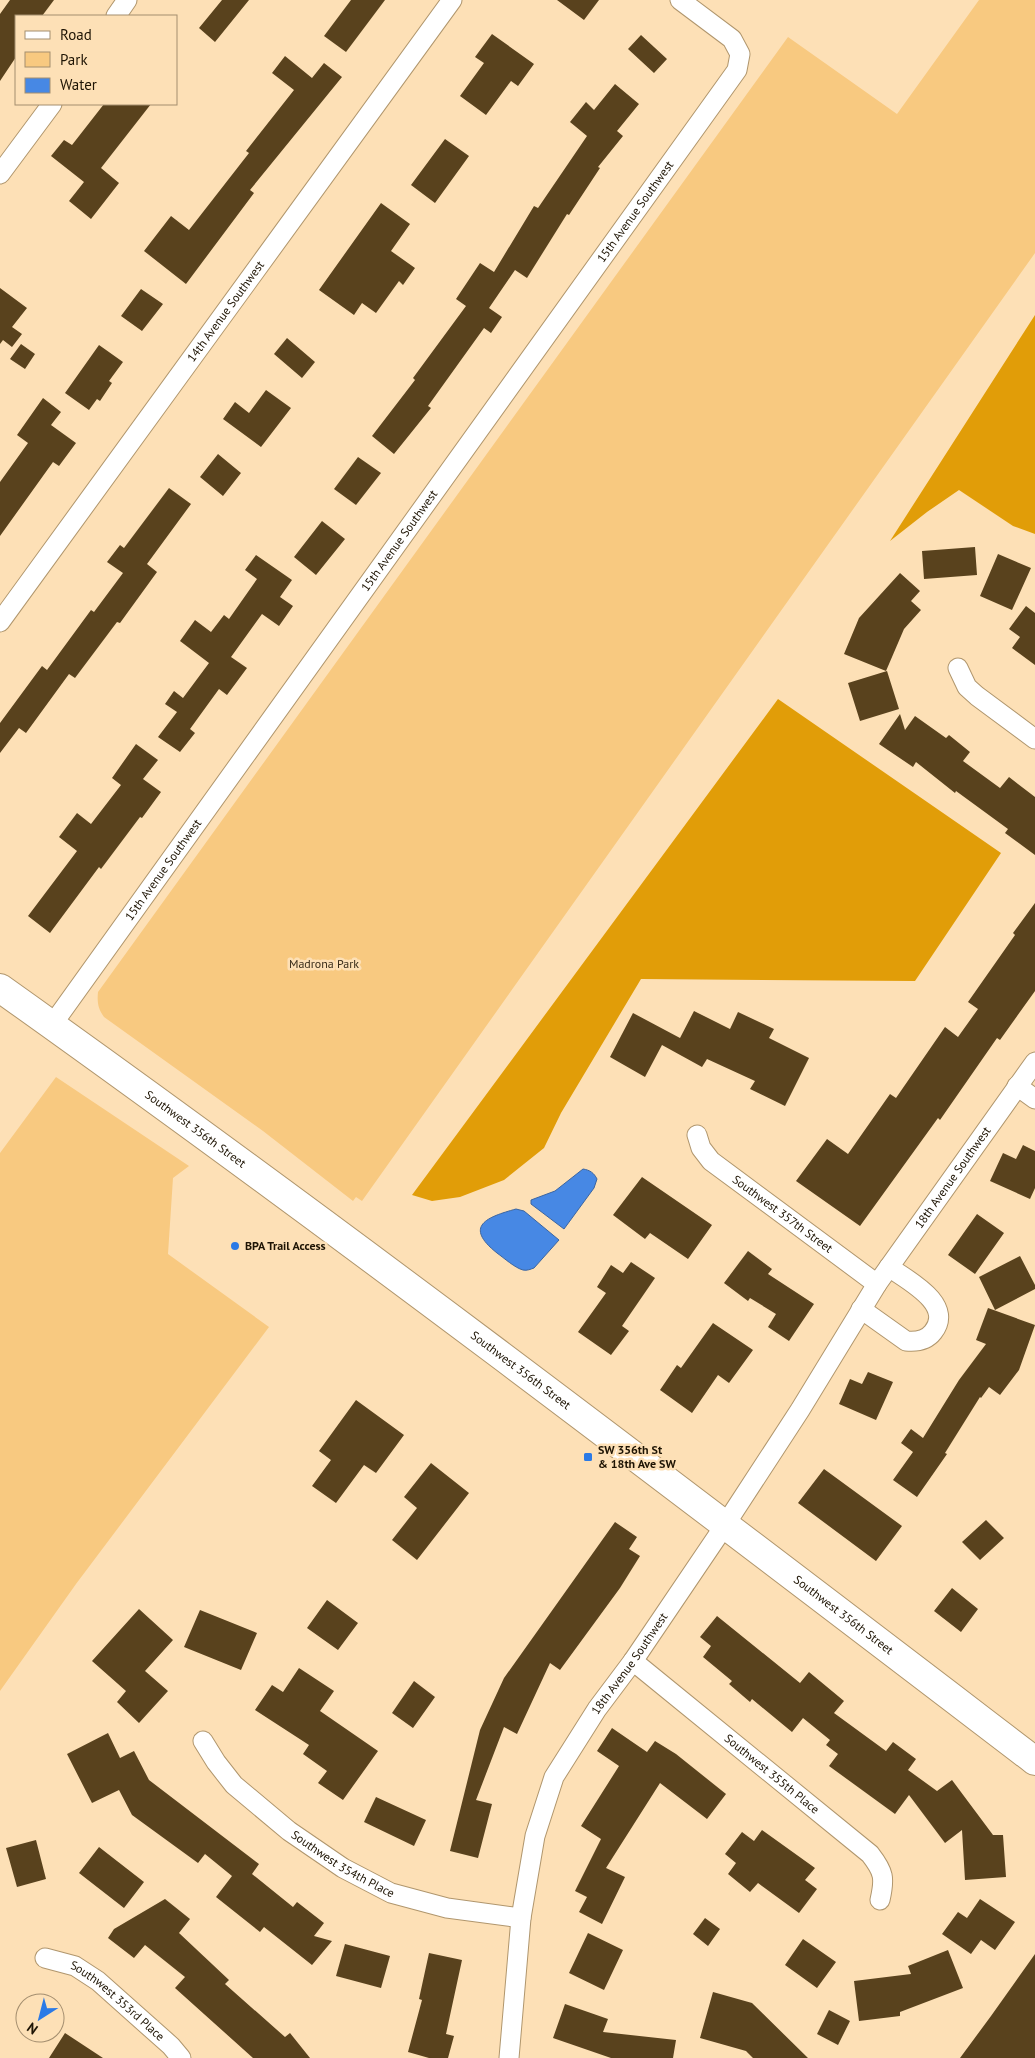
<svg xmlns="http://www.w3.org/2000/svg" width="1035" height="2058" viewBox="0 0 1035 2058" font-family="'PT Sans',sans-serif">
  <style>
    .green { fill: #f8c980 }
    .forest { fill: #e19d08 }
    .water { fill: #4788e4; stroke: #3b65a1 }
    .building { fill: #59421d }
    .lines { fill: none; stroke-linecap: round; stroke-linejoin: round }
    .street-casing { stroke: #b0966d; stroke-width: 21 }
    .secondary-casing { stroke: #b0966d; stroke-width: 30 }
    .street { stroke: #fff; stroke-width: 19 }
    .secondary { stroke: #fff; stroke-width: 28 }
    .poi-dot { fill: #2b7ae6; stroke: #fde0b6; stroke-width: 2 }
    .labels { text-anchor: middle; stroke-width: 5; stroke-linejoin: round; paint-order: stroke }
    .street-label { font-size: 12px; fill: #1e1404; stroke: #fde0b6 }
    .park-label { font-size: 12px; fill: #392c19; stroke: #fde0b6 }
    .poi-label { font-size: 12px; font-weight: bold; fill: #1e1404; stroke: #fde0b6; text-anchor: start }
  </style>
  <rect width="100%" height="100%" fill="#fde0b6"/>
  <path class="green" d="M 979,0 L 1035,0 L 1035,253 L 362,1201 L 356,1197 L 353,1201 L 263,1131 L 104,1017 C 98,1009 97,1002 98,992 L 788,37 L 897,114 Z
    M 56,1077 L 189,1166 L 173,1178 L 168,1254 L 269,1327 L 76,1584 L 0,1691 L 0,1153 Z"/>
  <path class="forest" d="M 1035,315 L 1035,534 L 1013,526 L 959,490 L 927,512 L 890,541 Z
    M 778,699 L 1001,853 L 915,981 L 641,979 L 561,1113 L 544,1148 L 504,1180 L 460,1197 L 432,1201 L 412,1195 Z"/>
  <path class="water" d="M 583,1169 C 590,1170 594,1173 597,1179 L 594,1188 L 564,1229 L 531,1204 L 531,1200 L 555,1191 Z
    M 516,1209 L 524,1211 L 559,1240 L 534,1268 C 531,1269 527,1271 523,1270 C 515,1268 504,1258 497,1253 C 463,1226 487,1217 516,1209 Z"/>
  <path class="building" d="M 10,0 L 54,0 L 42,16 L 16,16 L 16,57 L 0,81 L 0,14 Z
    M 222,0 L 249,0 L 215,42 L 199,28 Z
    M 351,0 L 385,0 L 346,52 L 324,36 Z
    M 557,0 L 599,0 L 584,20 Z
    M 492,34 L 534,64 L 518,86 L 511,81 L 486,115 L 460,96 L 484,63 L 475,57 Z
    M 641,35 L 667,59 L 654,73 L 628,49 Z
    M 285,56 L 312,78 L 324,63 L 342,77 L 250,190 L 254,193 L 186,284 L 144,251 L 171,216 L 189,230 L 249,153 L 246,151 L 294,90 L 272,73 Z
    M 615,84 L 639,104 L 617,131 L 623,136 L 598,167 L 600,168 L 569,215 L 567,214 L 527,278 L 515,270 L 489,308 L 502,317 L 491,333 L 484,328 L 428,406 L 431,408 L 394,454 L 372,436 L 415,380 L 413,378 L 466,306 L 456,299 L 480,263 L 494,272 L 534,206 L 538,208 L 587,136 L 570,122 L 586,102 L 594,110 Z
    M 104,104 L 151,104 L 101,168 L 119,183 L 91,219 L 69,201 L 84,182 L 51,156 L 64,140 L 72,145 Z
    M 445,139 L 469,156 L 435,203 L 411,185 Z
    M 381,203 L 410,224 L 391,251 L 415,268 L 403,285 L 399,281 L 376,313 L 362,303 L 354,315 L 319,290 Z
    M 0,288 L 27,308 L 12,327 L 22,334 L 12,347 L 3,340 L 0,344 Z
    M 141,289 L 163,304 L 142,331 L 121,316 Z
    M 287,338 L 315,362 L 302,378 L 274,354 Z
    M 21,344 L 35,354 L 25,369 L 10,359 Z
    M 99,345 L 123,362 L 109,381 L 112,383 L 100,401 L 97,399 L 89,410 L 65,393 Z
    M 266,390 L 291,408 L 261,447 L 223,419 L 235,402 L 249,413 Z
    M 43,398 L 61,412 L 51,425 L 76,443 L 59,466 L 53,462 L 0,536 L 0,482 L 28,443 L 17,435 Z
    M 218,454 L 241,473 L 223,496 L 200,477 Z
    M 358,457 L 381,473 L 356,505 L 334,489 Z
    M 169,488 L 191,504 L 147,564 L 157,572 L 120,623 L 117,622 L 75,678 L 69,674 L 26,733 L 19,728 L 0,753 L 0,723 L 42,666 L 47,670 L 91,610 L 94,612 L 123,573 L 107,562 L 120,545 L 124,548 Z
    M 322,521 L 345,539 L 316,575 L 294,557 Z
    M 975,547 L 977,575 L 924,579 L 922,551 Z
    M 998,554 L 1031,568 L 1012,610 L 980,596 Z
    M 256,555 L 292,580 L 280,597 L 293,606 L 279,626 L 262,614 L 231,657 L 247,668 L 227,695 L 219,689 L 190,729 L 195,733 L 180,752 L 158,737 L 177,712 L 165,704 L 174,691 L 183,698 L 209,663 L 180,641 L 195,620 L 211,632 L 224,615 L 229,619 L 257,579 L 245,570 Z
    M 900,573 L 920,591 L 911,601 L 921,610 L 904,629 L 886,671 L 844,654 L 859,618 Z
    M 1026,606 L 1035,613 L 1035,665 L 1012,648 L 1020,637 L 1009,629 Z
    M 887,671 L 899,709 L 860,721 L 848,683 Z
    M 900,714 L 905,730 L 915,716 L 946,738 L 949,735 L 970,752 L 963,761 L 1000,788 L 1009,777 L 1035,797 L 1035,855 L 1005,833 L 1008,829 L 956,791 L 955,793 L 916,762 L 913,767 L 879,744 Z
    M 136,744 L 158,760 L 143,779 L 161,792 L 142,818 L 140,817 L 101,869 L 99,867 L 50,933 L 28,916 L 77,851 L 59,837 L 77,813 L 91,824 L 121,785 L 112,778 Z
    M 1035,903 L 1035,991 L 1000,1040 L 997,1038 L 940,1120 L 938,1118 L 860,1226 L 796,1181 L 827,1139 L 848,1154 L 890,1094 L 896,1098 L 945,1027 L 958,1037 L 978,1009 L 968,1002 L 1015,935 L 1013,933 Z
    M 694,1011 L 730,1029 L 738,1012 L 774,1029 L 769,1038 L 809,1058 L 785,1106 L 750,1089 L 755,1081 L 707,1059 L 702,1067 L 662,1045 L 645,1077 L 610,1057 L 633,1013 L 680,1038 Z
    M 1023,1145 L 1035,1151 L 1035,1188 L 1030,1199 L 990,1181 L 1003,1153 L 1016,1159 Z
    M 642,1177 L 712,1225 L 688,1259 L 650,1233 L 645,1239 L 613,1215 Z
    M 977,1214 L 1004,1233 L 975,1274 L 948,1255 Z
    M 748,1251 L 772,1269 L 768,1274 L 814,1304 L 789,1341 L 768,1327 L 776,1314 L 750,1298 L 748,1301 L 724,1283 Z
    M 1020,1256 L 1035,1285 L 1035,1289 L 995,1310 L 979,1277 Z
    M 631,1262 L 655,1278 L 622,1326 L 629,1331 L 611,1355 L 578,1332 L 606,1293 L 597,1287 L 611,1265 L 623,1273 Z
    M 988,1308 L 1035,1325 L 1019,1370 L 1000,1395 L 989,1387 L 981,1398 L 980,1397 L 945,1453 L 947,1454 L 917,1497 L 893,1480 L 913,1452 L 901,1443 L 911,1429 L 923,1438 L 959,1380 L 986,1344 L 976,1340 Z
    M 713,1323 L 753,1350 L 729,1383 L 718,1375 L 692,1413 L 660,1390 L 677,1365 L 681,1368 Z
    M 868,1372 L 893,1382 L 876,1420 L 839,1404 L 850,1379 L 862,1384 Z
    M 356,1400 L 404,1435 L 376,1473 L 364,1465 L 336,1503 L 312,1486 L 331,1460 L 319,1451 Z
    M 431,1463 L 469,1493 L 417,1560 L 392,1540 L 417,1508 L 404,1497 Z
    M 824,1469 L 902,1526 L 876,1561 L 798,1503 Z
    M 986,1520 L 1004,1538 L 980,1560 L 962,1542 Z
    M 615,1522 L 637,1537 L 629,1549 L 640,1556 L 620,1588 L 560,1670 L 550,1663 L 517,1734 L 504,1727 L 476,1800 L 492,1804 L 478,1858 L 450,1851 L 480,1730 L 504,1678 Z
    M 952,1588 L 978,1609 L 961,1632 L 934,1611 Z
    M 327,1600 L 358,1623 L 338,1650 L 307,1628 Z
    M 139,1609 L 173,1640 L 145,1671 L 168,1691 L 139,1723 L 117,1702 L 126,1691 L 92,1661 Z
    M 200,1610 L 257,1633 L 241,1670 L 184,1647 Z
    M 717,1616 L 800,1683 L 809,1672 L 844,1701 L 834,1713 L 886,1751 L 893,1742 L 916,1759 L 908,1770 L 937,1791 L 952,1780 L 993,1835 L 1003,1835 L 1006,1877 L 965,1880 L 962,1830 L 945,1843 L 909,1795 L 895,1814 L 829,1766 L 838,1754 L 826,1745 L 830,1740 L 803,1718 L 792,1732 L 752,1699 L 750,1702 L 729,1684 L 732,1681 L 703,1657 L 711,1646 L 700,1637 Z
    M 299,1668 L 334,1691 L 320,1711 L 378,1751 L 343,1800 L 318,1783 L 327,1771 L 303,1754 L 309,1745 L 255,1710 L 272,1685 L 283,1692 Z
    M 414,1681 L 435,1697 L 413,1728 L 392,1713 Z
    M 612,1728 L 647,1752 L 655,1741 L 676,1754 L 726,1794 L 707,1819 L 660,1783 L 606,1868 L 625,1877 L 602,1924 L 579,1912 L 587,1897 L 575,1891 L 601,1839 L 581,1826 L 619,1766 L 597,1751 Z
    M 108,1733 L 120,1758 L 134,1751 L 149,1780 L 259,1864 L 252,1874 L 293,1907 L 297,1902 L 324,1923 L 314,1936 L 332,1941 L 312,1965 L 264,1927 L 260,1932 L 216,1897 L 232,1876 L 205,1854 L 198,1863 L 132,1815 L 119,1790 L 92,1803 L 67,1754 Z
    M 376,1797 L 426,1820 L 414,1846 L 364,1822 Z
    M 762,1830 L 815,1868 L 805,1880 L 817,1889 L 799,1913 L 758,1883 L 750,1892 L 728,1874 L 736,1863 L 725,1854 L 742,1832 L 754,1841 Z
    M 36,1840 L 46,1879 L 17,1887 L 6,1848 Z
    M 99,1847 L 144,1882 L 124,1908 L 79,1873 Z
    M 165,1899 L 190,1919 L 179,1933 L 229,1980 L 225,1984 L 285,2037 L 290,2033 L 310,2058 L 253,2058 L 175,1988 L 185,1977 L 145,1945 L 134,1958 L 108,1938 L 114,1929 Z
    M 980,1899 L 1015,1922 L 995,1950 L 981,1940 L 971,1954 L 942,1934 L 958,1912 L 967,1918 Z
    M 705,1918 L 720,1929 L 708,1946 L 693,1934 Z
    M 588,1933 L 623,1950 L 604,1990 L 569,1973 Z
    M 803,1939 L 836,1962 L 817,1988 L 785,1965 Z
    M 345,1944 L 390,1956 L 381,1988 L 336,1976 Z
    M 948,1950 L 963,1988 L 900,2012 L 900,2016 L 859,2021 L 854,1981 L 911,1974 L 908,1966 Z
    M 429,1953 L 462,1960 L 446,2034 L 454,2036 L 448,2058 L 429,2058 L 408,2052 L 422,2000 L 419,1999 Z
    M 1035,1954 L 1035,2058 L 960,2058 L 991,2016 Z
    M 713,1992 L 752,2003 L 808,2058 L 753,2058 L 746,2051 L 700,2038 Z
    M 565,2004 L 608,2019 L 603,2032 L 676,2040 L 673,2058 L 611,2058 L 553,2038 Z
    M 829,2010 L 850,2021 L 838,2045 L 817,2034 Z
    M 65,2033 L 103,2058 L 49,2058 Z"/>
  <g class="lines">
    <defs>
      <g id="street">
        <path d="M 116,16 L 127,0"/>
        <path d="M 0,174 L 52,104"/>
        <path id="s1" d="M 0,622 L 452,0"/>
        <path d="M 958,668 L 967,687 L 977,696 L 1035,739"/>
        <path id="s2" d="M 52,1025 L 737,70 L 740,54 L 732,39 L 680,0"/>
        <path d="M 1017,1086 L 1035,1099"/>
        <path id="s3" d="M 697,1135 L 701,1148 L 711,1161 L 877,1284"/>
        <path d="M 861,1309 L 906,1341 C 916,1342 926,1341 933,1332 C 955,1304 907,1280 889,1267"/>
        <path id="s4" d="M 633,1661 L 870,1854 C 884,1872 885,1878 880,1900"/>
        <path id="s5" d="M 203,1741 L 216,1762 L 234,1785 L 289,1831 L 343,1868 L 391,1893 L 447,1908 L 521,1918"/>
        <path id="s6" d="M 45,1958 L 75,1966 L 98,1981 L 171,2046 L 181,2058"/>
        <path id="s7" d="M 509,2058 L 521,1918 L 535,1836 L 554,1777 L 597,1709 L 633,1661 L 725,1525 L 800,1410 L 877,1284 L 1035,1062"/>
      </g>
      <g id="secondary">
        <path id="s8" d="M 0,988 C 351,1238 693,1500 1035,1761"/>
      </g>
    </defs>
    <use href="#street" class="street-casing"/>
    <use href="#secondary" class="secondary-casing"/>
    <use href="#street" class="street"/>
    <use href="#secondary" class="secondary"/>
  </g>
  <g class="poi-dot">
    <circle cx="235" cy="1246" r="5"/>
    <rect x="583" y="1452" width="10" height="10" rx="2.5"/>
  </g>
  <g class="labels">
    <g class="street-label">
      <text dy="4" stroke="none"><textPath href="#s2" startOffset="1001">15th Avenue Southwest</textPath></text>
      <text dy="4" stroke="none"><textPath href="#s1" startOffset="384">14th Avenue Southwest</textPath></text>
      <text dy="4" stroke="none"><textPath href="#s2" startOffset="596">15th Avenue Southwest</textPath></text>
      <text dy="4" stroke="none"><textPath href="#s2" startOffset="191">15th Avenue Southwest</textPath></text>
      <text dy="4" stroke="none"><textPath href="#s8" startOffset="241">Southwest 356th Street</textPath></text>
      <text dy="4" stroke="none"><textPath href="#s7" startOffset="1006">18th Avenue Southwest</textPath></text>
      <text dy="4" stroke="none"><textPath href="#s3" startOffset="119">Southwest 357th Street</textPath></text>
      <text dy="4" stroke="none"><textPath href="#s8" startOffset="646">Southwest 356th Street</textPath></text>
      <text dy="4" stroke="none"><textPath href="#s8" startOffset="1051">Southwest 356th Street</textPath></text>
      <text dy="4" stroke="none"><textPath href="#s7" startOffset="422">18th Avenue Southwest</textPath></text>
      <text dy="4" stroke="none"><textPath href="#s4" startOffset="179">Southwest 355th Place</textPath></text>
      <text dy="4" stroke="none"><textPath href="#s5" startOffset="189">Southwest 354th Place</textPath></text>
      <text dy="4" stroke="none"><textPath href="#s6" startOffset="86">Southwest 353rd Place</textPath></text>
    </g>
    <g class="park-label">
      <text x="324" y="968">Madrona Park</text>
    </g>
    <g class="poi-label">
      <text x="245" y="1250">BPA Trail Access</text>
      <text x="598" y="1454">SW 356th St<tspan x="598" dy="14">&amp; 18th Ave SW</tspan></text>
    </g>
  </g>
  <rect x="15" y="15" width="162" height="90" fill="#fde0b6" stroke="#a48e6f"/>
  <rect x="25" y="31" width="25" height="8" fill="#ffffff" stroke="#a48e6f"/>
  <text x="60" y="40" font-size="15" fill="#1e1404">Road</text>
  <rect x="25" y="52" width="25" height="15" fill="#f8c980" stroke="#a48e6f"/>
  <text x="60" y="65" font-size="15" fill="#1e1404">Park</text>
  <rect x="25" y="78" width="25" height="15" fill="#4788e4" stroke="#a48e6f"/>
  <text x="60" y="90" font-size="15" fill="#1e1404">Water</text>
  <g transform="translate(40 2018) rotate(216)"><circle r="24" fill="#fde0b6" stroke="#a48e6f"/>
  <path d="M0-4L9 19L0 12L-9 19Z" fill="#2b7ae6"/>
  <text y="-8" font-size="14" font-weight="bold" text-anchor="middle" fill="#1e1404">N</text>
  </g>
</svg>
